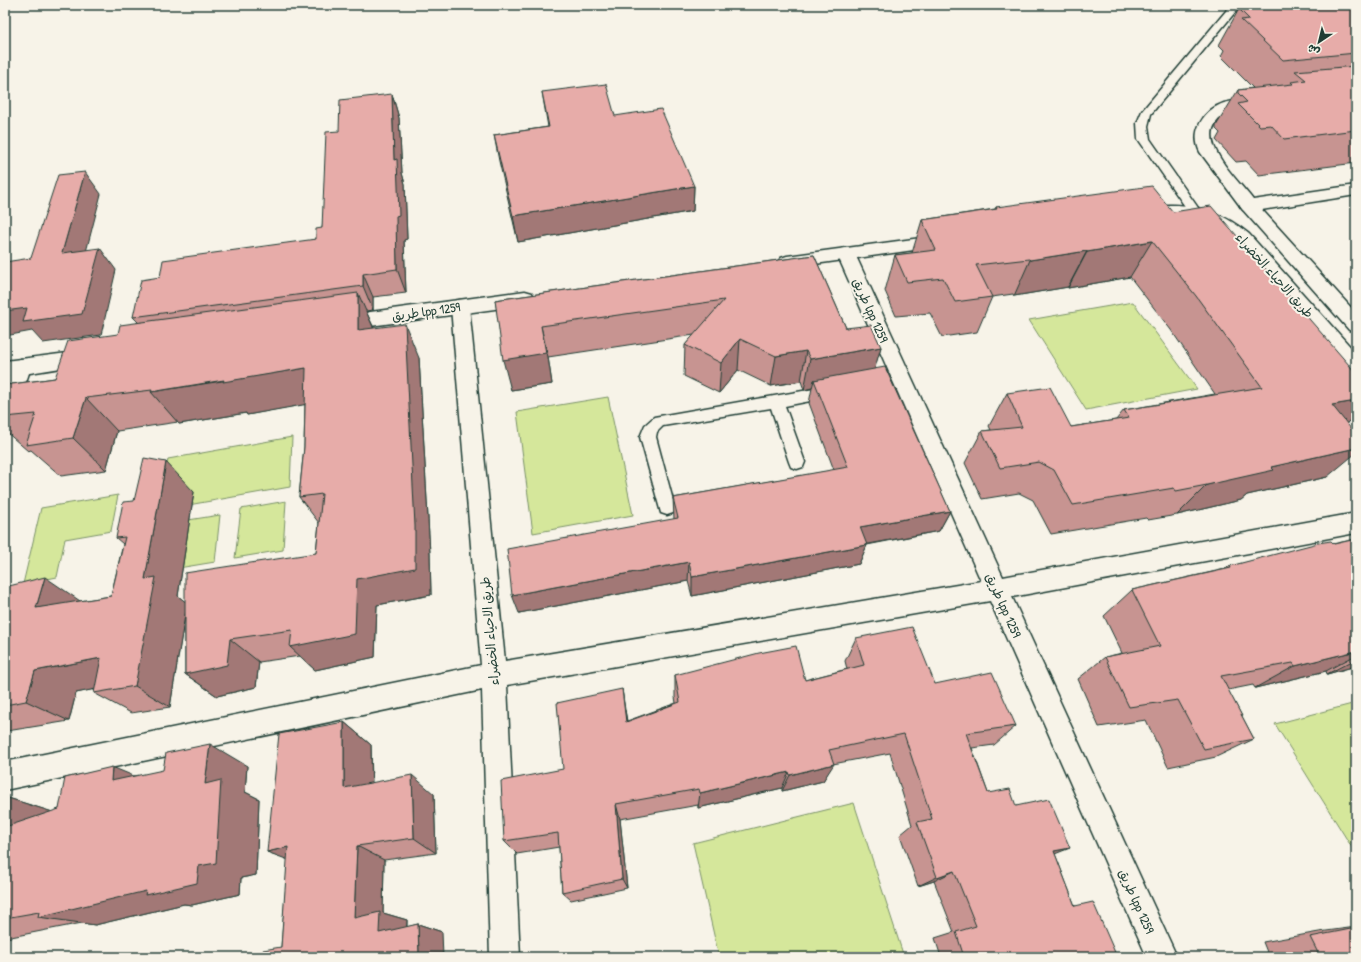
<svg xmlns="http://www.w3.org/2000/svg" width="1361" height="962" viewBox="0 0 1361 962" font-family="'Patrick Hand','Playpen Sans Arabic',sans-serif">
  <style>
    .green { fill: #d5e79b; stroke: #7a9268 }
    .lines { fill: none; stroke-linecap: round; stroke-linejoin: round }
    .service-casing { stroke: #1f3d34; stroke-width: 3 }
    .minor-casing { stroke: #1f3d34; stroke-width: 3 }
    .tertiary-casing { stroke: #1f3d34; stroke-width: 3 }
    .service { fill: #f7f3e8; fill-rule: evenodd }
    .minor { fill: #f7f3e8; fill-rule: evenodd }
    .tertiary { fill: #f7f3e8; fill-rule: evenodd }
    .wall { fill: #c79491; stroke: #1f3d34 }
    .shaded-wall { fill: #a27876; stroke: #1f3d34 }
    .building { fill: #e7aca9; stroke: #1f3d34 }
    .labels { text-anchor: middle; stroke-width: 4; stroke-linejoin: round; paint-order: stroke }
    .street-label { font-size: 13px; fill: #1f3d34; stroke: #f7f3e8 }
  </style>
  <rect width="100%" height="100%" fill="#f7f3e8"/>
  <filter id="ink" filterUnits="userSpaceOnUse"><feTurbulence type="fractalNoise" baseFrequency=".025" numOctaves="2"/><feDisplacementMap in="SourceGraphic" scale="8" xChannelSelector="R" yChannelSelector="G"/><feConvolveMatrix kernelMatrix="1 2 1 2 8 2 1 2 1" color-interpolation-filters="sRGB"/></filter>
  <g filter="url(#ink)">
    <path class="green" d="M 1133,302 L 1197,389 L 1086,410 L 1029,320 Z
      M 608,397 L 633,515 L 533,533 L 517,412 Z
      M 292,437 L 290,487 L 160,510 L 168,459 Z
      M 118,495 L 111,531 L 65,539 L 57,577 L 23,584 L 41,508 Z
      M 286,501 L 283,550 L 235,558 L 241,509 Z
      M 220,515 L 215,562 L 142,574 L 150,526 Z
      M 1356,703 L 1356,854 L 1275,724 Z
      M 854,803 L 904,957 L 719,957 L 693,843 Z"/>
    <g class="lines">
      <defs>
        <path id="service" d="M 1231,5 L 1241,5 L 1151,114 L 1148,126 L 1150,139 L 1201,212 L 1199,215 L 1195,216 L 1191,215 L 1138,139 L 1137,123 L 1142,111 Z
          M 831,386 L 836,388 L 838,392 L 836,396 L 785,406 L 805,462 L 803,467 L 797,469 L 791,467 L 789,462 L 771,408 L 663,426 L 657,432 L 656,437 L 675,508 L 673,513 L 667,515 L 661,513 L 640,437 L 645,425 L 654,417 Z"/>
        <path id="minor" d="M 1258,98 L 1263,100 L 1266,103 L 1263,106 C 1253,109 1240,107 1230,112 C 1185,133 1237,178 1253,200 L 1356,185 L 1356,195 L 1249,212 L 1243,210 L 1200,152 C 1190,132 1203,110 1224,103 C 1235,100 1247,99 1258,98 Z
          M 846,248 L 852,250 L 855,254 L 1003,577 L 1356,513 L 1356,533 L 1012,597 L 1177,957 L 1147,957 L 990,601 L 507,685 L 520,957 L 490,957 L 482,690 L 5,790 L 5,762 L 481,665 L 451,307 L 453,302 L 460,300 L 467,302 L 469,307 L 505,661 L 981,581 L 837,254 L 840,250 Z
          M 21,359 L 28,362 L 31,367 L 15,415 L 12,421 L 5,423 L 5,385 L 14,362 Z"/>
        <path id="tertiary" d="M 1249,200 L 1255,202 L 1356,313 L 1356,332 L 1349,330 L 1243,210 L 1240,206 L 1243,202 Z
          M 1168,205 C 1199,204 1225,214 1249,234 L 1356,353 L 1356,375 L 1349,372 L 1254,261 L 1227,234 L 1205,221 L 1193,218 L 1168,216 L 1142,220 L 1136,218 L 1133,214 L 1136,210 Z
          M 943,235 L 949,237 L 952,241 L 949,245 L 787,268 L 781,266 L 778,262 L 781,258 L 787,256 Z
          M 525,291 L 532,293 L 534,298 L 532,303 L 525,305 L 341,330 L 334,328 L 331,323 L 334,318 L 341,316 Z
          M 91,350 L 98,352 L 101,357 L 98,362 L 5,377 L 5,361 Z"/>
      </defs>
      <use href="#service" class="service-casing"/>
      <use href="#minor" class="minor-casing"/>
      <use href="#tertiary" class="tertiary-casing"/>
      <use href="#service" class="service"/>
      <use href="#minor" class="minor"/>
      <use href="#tertiary" class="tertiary"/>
    </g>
    <path class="wall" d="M 1356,5 L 1356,163 L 1259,175 L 1246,161 L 1236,162 L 1216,140 L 1220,133 L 1216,129 L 1216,126 L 1238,90 L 1253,88 L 1221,56 L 1224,50 L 1219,45 L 1239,9 Z
      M 542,92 L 694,186 L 693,211 L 518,242 L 499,161 L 494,135 L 548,127 Z
      M 392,94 L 399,118 L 402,173 L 405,184 L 407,239 L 404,240 L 406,293 L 373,297 L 373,310 L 366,311 L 374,328 L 419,358 L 430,554 L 431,595 L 377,605 L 375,657 L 315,670 L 300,656 L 259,662 L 256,687 L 217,696 L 185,674 L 185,614 L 170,707 L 131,713 L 94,693 L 94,689 L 76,693 L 69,721 L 7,731 L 5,730 L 5,587 L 80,601 L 111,596 L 123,544 L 116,538 L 194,492 L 178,596 L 185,602 L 316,553 L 319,523 L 299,497 L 304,447 L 305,404 L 247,415 L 246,413 L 179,424 L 178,422 L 117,431 L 106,470 L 61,476 L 31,450 L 28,451 L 5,431 L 5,385 L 55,378 L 118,334 L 138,322 L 133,317 L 160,277 L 316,239 L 322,228 L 339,131 Z
      M 996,207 L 1173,212 L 1356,373 L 1356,415 L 1347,423 L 1327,477 L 1247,495 L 1241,500 L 1177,515 L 1148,520 L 1146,518 L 1051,534 L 1033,500 L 1019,493 L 982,499 L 965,463 L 982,431 L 991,430 L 989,426 L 1007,393 L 1071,427 L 1116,420 L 1124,410 L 1215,394 L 1171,330 L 1130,277 L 1068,288 L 1068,287 L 1014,296 L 1013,294 L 992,297 L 977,332 L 942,337 L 930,313 L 896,316 L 885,291 L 895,255 L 912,253 L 922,220 L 995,209 Z
      M 814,255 L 846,328 L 881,347 L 874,369 L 950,511 L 939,531 L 867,545 L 859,564 L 692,596 L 688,581 L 519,613 L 674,519 L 673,498 L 834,470 L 809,403 L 812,388 L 804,390 L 801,381 L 771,386 L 738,370 L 719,393 L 684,376 L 685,345 L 694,335 L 548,357 L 552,384 L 511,390 L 495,300 Z
      M 1356,539 L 1356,666 L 1327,674 L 1326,671 L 1255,688 L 1253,685 L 1228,690 L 1254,739 L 1216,757 L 1168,767 L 1146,720 L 1099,727 L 1078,679 L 1105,657 L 1122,653 L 1104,616 L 1132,590 L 1225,569 L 1230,566 Z
      M 856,638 L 935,684 L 1016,726 L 994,745 L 972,748 L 988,793 L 1016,806 L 1055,854 L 1075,906 L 1117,957 L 941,957 L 935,938 L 954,932 L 934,881 L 918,886 L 900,835 L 912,825 L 890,753 L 833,764 L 823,781 L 782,791 L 782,788 L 698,808 L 698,805 L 620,819 L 627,888 L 571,900 L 562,892 L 559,847 L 517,854 L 504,841 L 563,769 L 625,710 L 627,721 L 676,703 L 675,697 L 675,675 L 805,680 L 847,669 L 845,661 Z
      M 344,722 L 371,745 L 372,783 L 434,794 L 436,853 L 384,860 L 383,913 L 407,920 L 407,927 L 418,924 L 442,932 L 281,947 L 288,859 L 267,852 Z
      M 247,766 L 245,792 L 259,799 L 256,875 L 241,878 L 240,894 L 192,905 L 184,904 L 95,925 L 82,923 L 6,938 L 5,942 L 5,797 L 52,812 L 59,809 L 134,776 Z
      M 1356,927 L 1356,957 L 1269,957 L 1263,942 L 1319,932 Z"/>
    <path class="shaded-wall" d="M 392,94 L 399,118 L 402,173 L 405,184 L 407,239 L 404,240 L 406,293 L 397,269 Z
      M 85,172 L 101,194 L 80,275 L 62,253 Z
      M 694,186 L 693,211 L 518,242 L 513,216 Z
      M 1152,241 L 1130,277 L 1068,288 L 1087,252 Z
      M 100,248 L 116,270 L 101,335 L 43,343 L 32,331 L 5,336 L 5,311 Z
      M 1087,251 L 1068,287 L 1014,296 L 1030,260 Z
      M 363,274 L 373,297 L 373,310 L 363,286 Z
      M 358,293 L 373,327 L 374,364 L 358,330 Z
      M 405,324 L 419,358 L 430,554 L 431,595 L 377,605 L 375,657 L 315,670 L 290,647 L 357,579 Z
      M 541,326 L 548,357 L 552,384 L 511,390 L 503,360 Z
      M 740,339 L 738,370 L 719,393 L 721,363 Z
      M 881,347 L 872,378 L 814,380 L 812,388 L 804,390 L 810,359 Z
      M 806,351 L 801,381 L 771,386 L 776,356 Z
      M 306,368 L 325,401 L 247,415 L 246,413 L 179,424 L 151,392 Z
      M 86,398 L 117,431 L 106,470 L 73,438 Z
      M 1356,401 L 1356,415 L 1340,429 L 1332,405 Z
      M 1356,448 L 1356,453 L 1327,477 L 1247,495 L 1241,500 L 1177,515 L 1207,485 L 1271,467 Z
      M 166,462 L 194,492 L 178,596 L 187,603 L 170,707 L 135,686 L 136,681 L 76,693 L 69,721 L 26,701 L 35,671 L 101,658 L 145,579 Z
      M 950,511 L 939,531 L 853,547 L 860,527 Z
      M 867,545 L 859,564 L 692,596 L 692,577 Z
      M 689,562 L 688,581 L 519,613 L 512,595 Z
      M 45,577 L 83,603 L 36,608 Z
      M 230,639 L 259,662 L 256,687 L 217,696 L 185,674 Z
      M 1356,651 L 1356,655 L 1326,671 L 1255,688 L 1295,666 Z
      M 1356,659 L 1356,666 L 1327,674 Z
      M 622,689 L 625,710 L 630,741 L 626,722 Z
      M 344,722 L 371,745 L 372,807 L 344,788 Z
      M 210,744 L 247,766 L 245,792 L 259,799 L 256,875 L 241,878 L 240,894 L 192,905 L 184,904 L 95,925 L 38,917 L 205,784 Z
      M 834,764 L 823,781 L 782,791 L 790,775 Z
      M 112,767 L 158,786 L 111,781 Z
      M 789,772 L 782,788 L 698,808 L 700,793 Z
      M 412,775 L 434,794 L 436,853 L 414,838 Z
      M 5,797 L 56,813 L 5,837 Z
      M 616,804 L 620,819 L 627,888 L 622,879 Z
      M 357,846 L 384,860 L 383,913 L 407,920 L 406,940 L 379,933 L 354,918 Z
      M 288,847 L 302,865 L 267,852 Z
      M 1070,848 L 1042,859 L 1054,851 Z
      M 954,871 L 934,881 L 918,886 L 937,877 Z
      M 418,924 L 442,932 L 443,957 L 419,957 Z"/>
    <path class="building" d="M 1274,5 L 1356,5 L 1356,53 L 1283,60 L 1241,20 L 1249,19 L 1239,9 Z
      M 1356,66 L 1356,130 L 1284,139 L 1271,125 L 1260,126 L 1238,104 L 1247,102 L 1238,93 L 1238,90 L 1293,84 L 1291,82 L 1306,80 L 1295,71 Z
      M 606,84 L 615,116 L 661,109 L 694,186 L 513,216 L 494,135 L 549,127 L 542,92 Z
      M 392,94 L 394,160 L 397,159 L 399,215 L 396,216 L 397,269 L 363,274 L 363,286 L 133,317 L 141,280 L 160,277 L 163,260 L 316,239 L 316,229 L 322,228 L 326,132 L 339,131 L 340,100 Z
      M 85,172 L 62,253 L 100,248 L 82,314 L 23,322 L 27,308 L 5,311 L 5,262 L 31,258 L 58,175 Z
      M 1152,186 L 1173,212 L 1211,206 L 1356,373 L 1356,401 L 1332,405 L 1356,435 L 1356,448 L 1271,467 L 1274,470 L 1207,485 L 1176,491 L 1174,488 L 1073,505 L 1054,470 L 1039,462 L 1000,468 L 982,431 L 1022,427 L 1007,393 L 1050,387 L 1071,427 L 1129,418 L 1124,410 L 1262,387 L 1196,296 L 1152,241 L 1087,252 L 1087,251 L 1030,260 L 1029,259 L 976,265 L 992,297 L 955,302 L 943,278 L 907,282 L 895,255 L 936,250 L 922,220 L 997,209 L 996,207 L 1004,206 Z
      M 814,255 L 846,328 L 871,325 L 881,347 L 810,359 L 806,351 L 776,356 L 740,339 L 721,363 L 685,345 L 724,300 L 541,326 L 546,353 L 503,360 L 495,300 Z
      M 358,293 L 358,330 L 405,324 L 415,526 L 415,568 L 357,579 L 355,634 L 290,647 L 292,630 L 230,639 L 227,665 L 185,674 L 185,573 L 316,553 L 322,494 L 299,497 L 304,447 L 306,368 L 223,382 L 224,380 L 151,392 L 152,390 L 86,398 L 73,438 L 26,445 L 36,414 L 5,417 L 5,385 L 55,378 L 68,341 L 118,334 L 120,325 Z
      M 885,367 L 950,511 L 860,527 L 867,545 L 692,577 L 689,562 L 512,595 L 507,549 L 678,518 L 673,498 L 848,467 L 814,380 Z
      M 144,458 L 166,462 L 145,579 L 156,577 L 135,686 L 94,693 L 101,658 L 35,671 L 26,701 L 5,705 L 5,587 L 45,577 L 36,608 L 111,596 L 125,537 L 116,538 L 123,502 L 134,501 Z
      M 1356,539 L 1356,651 L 1295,666 L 1293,663 L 1221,676 L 1254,739 L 1204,749 L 1178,700 L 1129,707 L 1105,657 L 1160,646 L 1132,590 L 1231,568 L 1230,566 L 1318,543 L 1331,541 L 1334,544 Z
      M 912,627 L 935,684 L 992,672 L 1016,726 L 966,733 L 988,793 L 1010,789 L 1016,806 L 1049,799 L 1070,848 L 1054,851 L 1075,906 L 1093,902 L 1117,957 L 964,957 L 956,932 L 976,926 L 954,871 L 937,877 L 917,822 L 932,819 L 904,734 L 829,750 L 834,764 L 790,775 L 789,772 L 700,793 L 699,789 L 616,804 L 622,879 L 562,892 L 558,833 L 504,841 L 501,781 L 563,769 L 557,703 L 622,689 L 626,722 L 680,702 L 675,675 L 759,653 L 796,646 L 805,680 L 864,665 L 856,638 Z
      M 344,722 L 344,788 L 412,775 L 414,838 L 357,846 L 354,918 L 380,912 L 379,933 L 418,924 L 419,957 L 263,957 L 263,950 L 281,947 L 288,847 L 267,852 L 279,734 Z
      M 210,744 L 205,784 L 221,780 L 216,863 L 199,866 L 197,883 L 145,895 L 146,891 L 38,917 L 39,912 L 5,918 L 5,827 L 59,809 L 65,778 L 112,767 L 111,781 L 163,770 L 166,753 Z
      M 1356,928 L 1356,957 L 1320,957 L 1310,937 Z"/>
  </g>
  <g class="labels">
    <g class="street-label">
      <text transform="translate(1275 275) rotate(48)" y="5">طريق الاحياء الخضراء</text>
      <text transform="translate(871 310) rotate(66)" y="5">طريق lpp 1259</text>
      <text transform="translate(426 311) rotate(-8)" y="5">طريق lpp 1259</text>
      <text transform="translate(1004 605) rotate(66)" y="5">طريق lpp 1259</text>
      <text transform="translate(489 631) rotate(-95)" y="5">طريق الاحياء الخضراء</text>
      <text transform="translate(1137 901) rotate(66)" y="5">طريق lpp 1259</text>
    </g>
  </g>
  <rect width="1361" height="962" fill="none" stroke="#f7f3e8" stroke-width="20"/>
  <rect x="10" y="10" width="1341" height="942" fill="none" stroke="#1f3d34" stroke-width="1.5" filter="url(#ink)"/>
  <g transform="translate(1319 42) rotate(215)" stroke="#f7f3e8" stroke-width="3" paint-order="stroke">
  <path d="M0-3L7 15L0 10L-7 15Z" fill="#1f3d34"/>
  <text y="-6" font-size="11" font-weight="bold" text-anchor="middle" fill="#1f3d34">ش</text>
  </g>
</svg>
